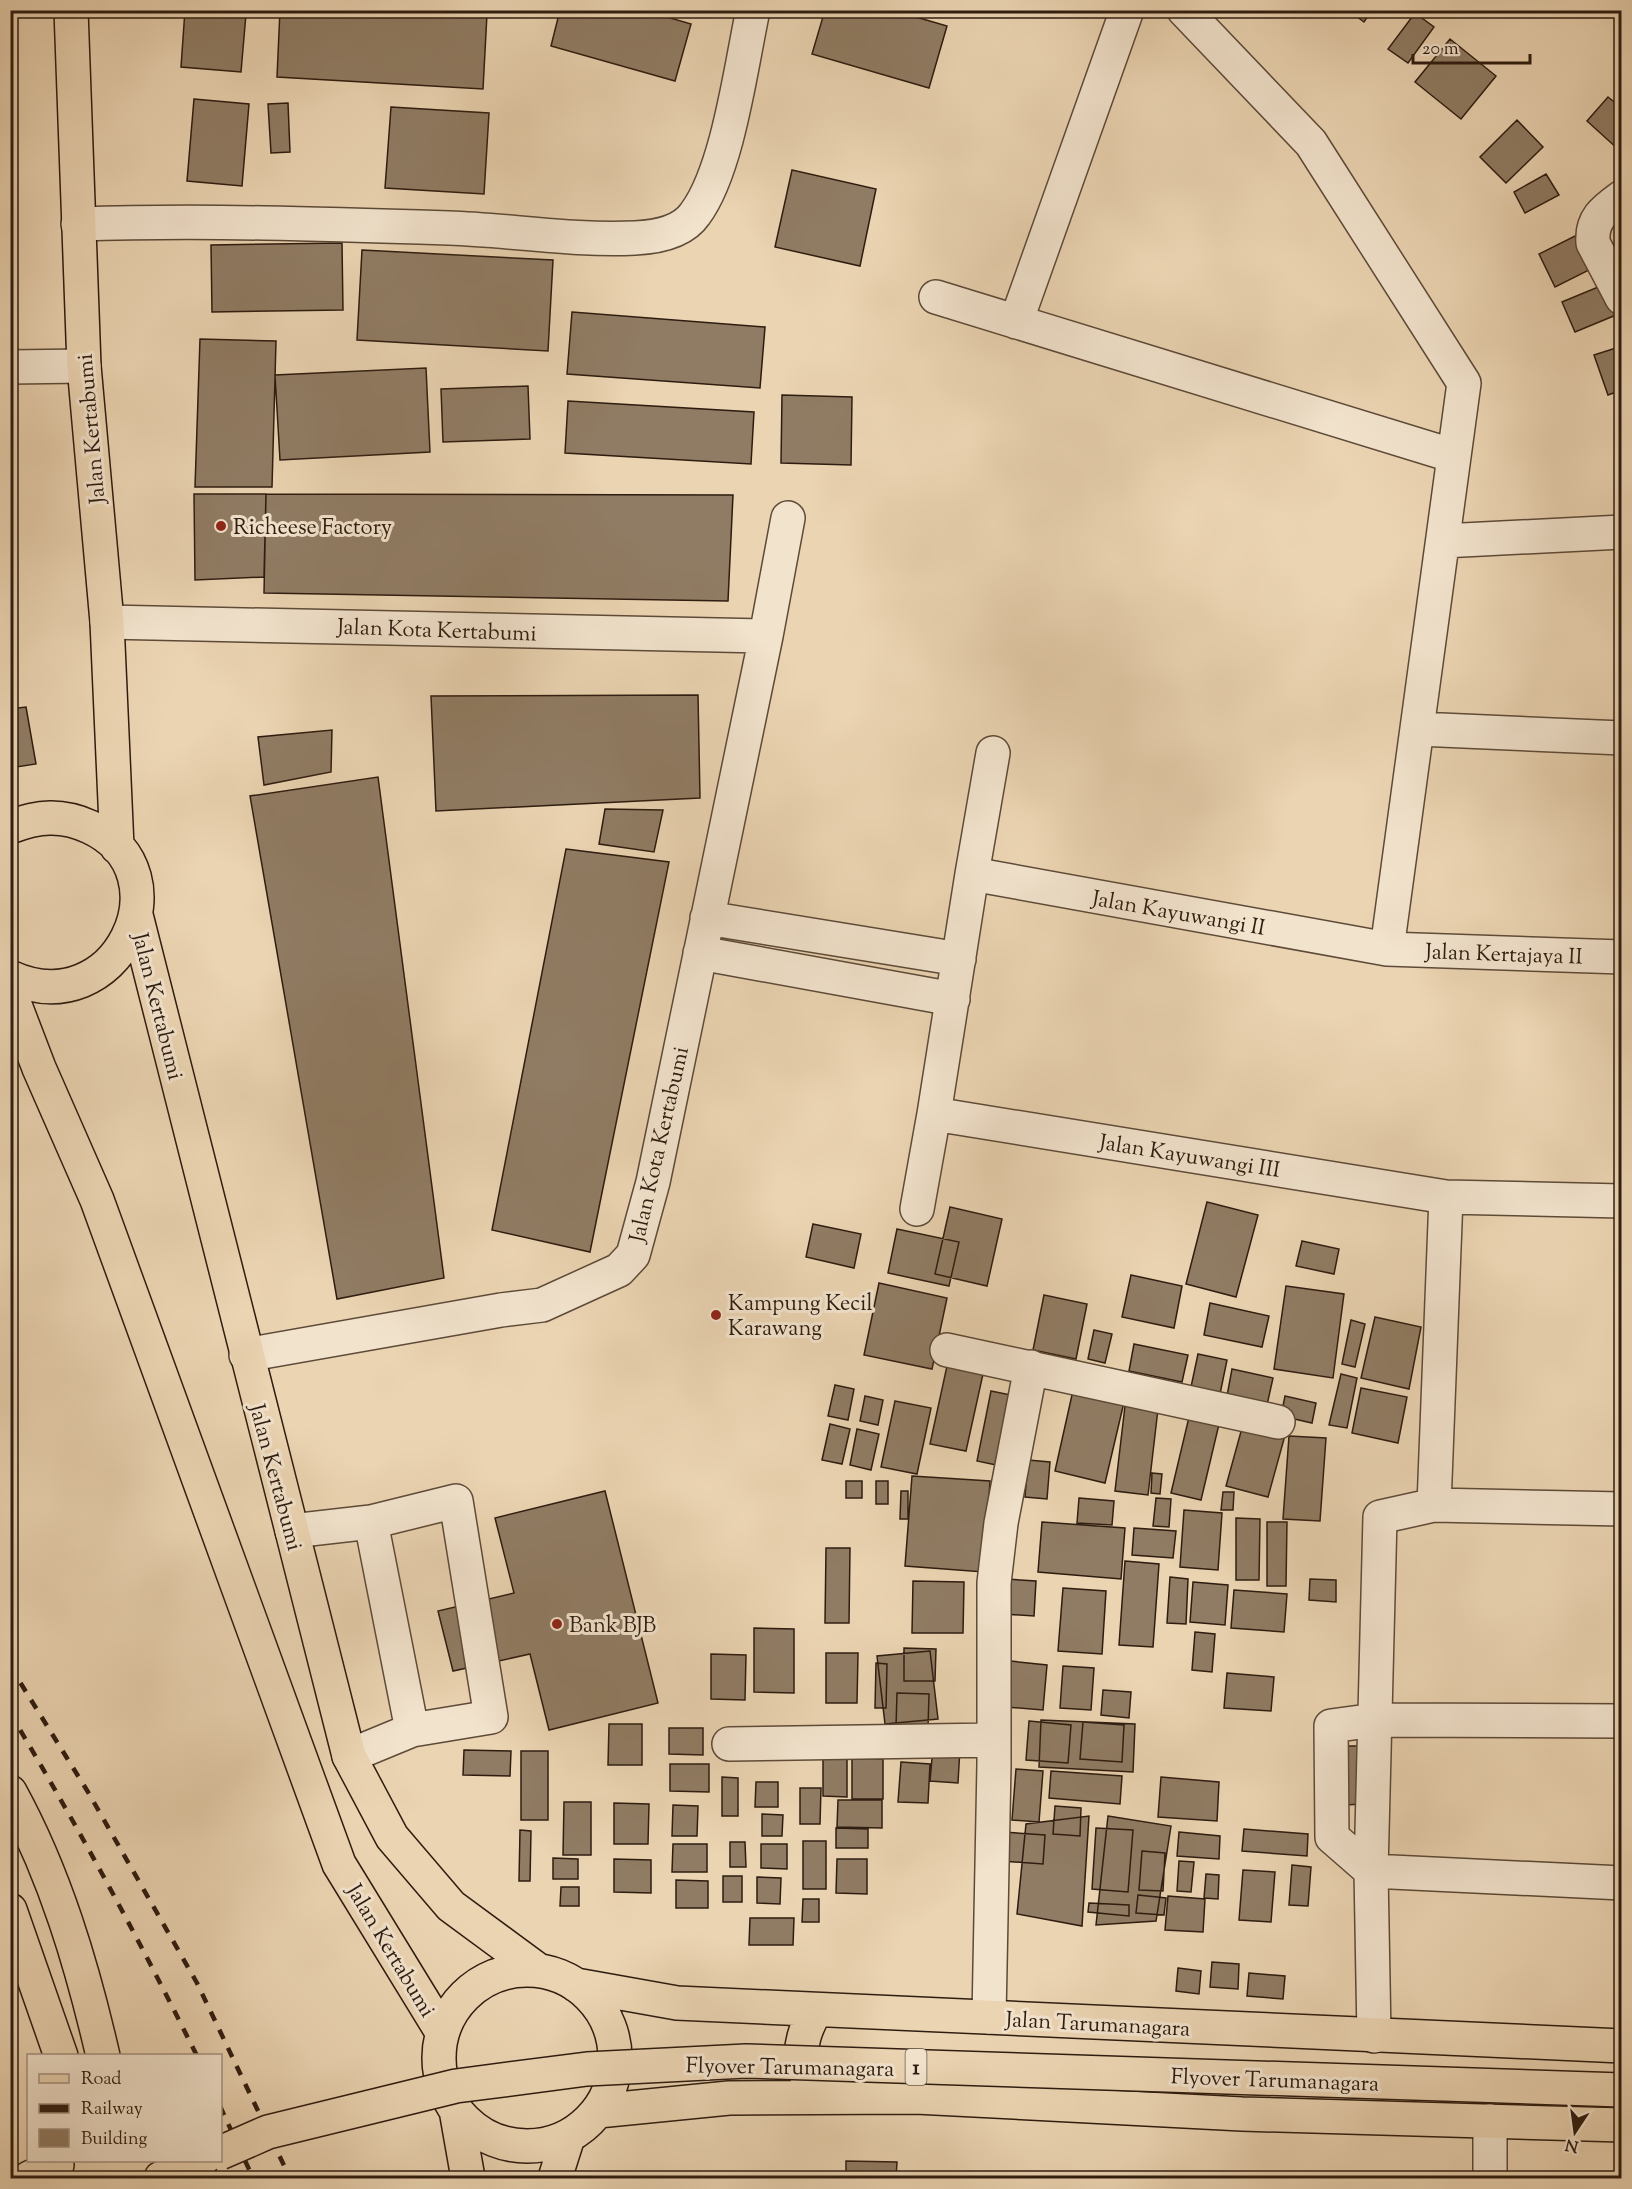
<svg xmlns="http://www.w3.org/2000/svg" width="1632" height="2189" viewBox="0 0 1632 2189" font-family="'Sorts Mill Goudy',serif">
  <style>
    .building { fill: #907c64; stroke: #2e1c10; stroke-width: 1.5 }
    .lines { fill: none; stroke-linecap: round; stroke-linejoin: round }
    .minor-casing { stroke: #5d4a38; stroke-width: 36 }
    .major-casing { stroke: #2e1c10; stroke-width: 36 }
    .minor { stroke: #f2e3cd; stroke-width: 33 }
    .major { stroke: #ebd4b2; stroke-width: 33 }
    .rail { stroke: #2e1c10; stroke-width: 4.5; stroke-dasharray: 10 10; stroke-linecap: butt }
    .major-bridge-casing { stroke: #2e1c10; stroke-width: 36; stroke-linecap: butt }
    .major-bridge { stroke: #ebd4b2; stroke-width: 33 }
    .poi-dot { fill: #8f2418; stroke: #f2e3cd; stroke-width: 2 }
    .labels { text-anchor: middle; stroke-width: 6; stroke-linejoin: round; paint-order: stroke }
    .shield { fill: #f2e3cd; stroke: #695849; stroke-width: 1.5 }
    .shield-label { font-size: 21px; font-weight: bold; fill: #2e1c10 }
    .street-label { font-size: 22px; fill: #2e1c10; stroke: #f2e3cd }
    .poi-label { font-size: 22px; fill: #2e1c10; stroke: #f2e3cd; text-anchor: start }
  </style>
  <rect width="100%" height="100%" fill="#ebd4b2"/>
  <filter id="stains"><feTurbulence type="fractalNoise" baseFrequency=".00333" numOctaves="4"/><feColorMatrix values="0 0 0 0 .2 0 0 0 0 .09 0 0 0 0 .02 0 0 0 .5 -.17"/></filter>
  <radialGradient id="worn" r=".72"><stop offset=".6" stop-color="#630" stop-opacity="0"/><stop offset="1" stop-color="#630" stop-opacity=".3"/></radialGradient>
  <path class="building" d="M 185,10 L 246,14 L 241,72 L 181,67 Z
    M 280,10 L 429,10 L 487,14 L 483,89 L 277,77 Z
    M 560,10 L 643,10 L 691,24 L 675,81 L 551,46 Z
    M 825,10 L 892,10 L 947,26 L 929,88 L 812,54 Z
    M 1348,10 L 1372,10 L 1364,22 Z
    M 1415,13 L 1434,27 L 1408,63 L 1388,49 Z
    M 1450,39 L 1496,76 L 1461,119 L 1415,82 Z
    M 1608,97 L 1622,108 L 1619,150 L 1587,121 Z
    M 194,99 L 249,104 L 242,186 L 187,181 Z
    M 288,103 L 290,152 L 271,153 L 268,104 Z
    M 391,107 L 489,113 L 484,194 L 385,188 Z
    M 1517,120 L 1543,147 L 1506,183 L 1480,157 Z
    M 792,170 L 876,189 L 860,266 L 775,247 Z
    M 1546,174 L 1559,195 L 1525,213 L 1514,192 Z
    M 10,202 L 16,241 L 10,242 Z
    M 1577,235 L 1593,268 L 1555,287 L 1539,254 Z
    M 342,243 L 343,310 L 212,312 L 211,245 Z
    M 362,250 L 553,260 L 548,351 L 357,340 Z
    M 1603,285 L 1616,315 L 1575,332 L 1562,302 Z
    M 572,312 L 765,327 L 760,388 L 567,374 Z
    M 200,339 L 276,341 L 272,487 L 195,487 Z
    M 1622,346 L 1622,390 L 1608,395 L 1594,355 Z
    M 426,368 L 430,452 L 280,460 L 275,375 Z
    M 528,386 L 530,439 L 443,442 L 441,389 Z
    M 782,395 L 852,397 L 851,465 L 781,463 Z
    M 568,401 L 754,412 L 751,464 L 565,453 Z
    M 194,494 L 266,494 L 264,577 L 195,580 Z
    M 266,494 L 733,495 L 728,601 L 264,593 Z
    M 12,633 L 17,679 L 10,680 L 10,634 Z
    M 698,695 L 700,798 L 436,811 L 431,696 Z
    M 26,707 L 36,764 L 10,768 L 10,709 Z
    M 332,730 L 331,772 L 264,785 L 258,737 Z
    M 378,777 L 444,1278 L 337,1299 L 250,796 Z
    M 605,809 L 663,810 L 654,852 L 599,844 Z
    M 566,849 L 669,862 L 590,1252 L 492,1230 Z
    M 1207,1202 L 1258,1215 L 1236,1297 L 1186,1284 Z
    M 950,1207 L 1002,1219 L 987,1286 L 935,1274 Z
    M 813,1224 L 861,1234 L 854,1268 L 806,1257 Z
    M 897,1229 L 959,1242 L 949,1286 L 888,1273 Z
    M 1302,1241 L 1339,1249 L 1334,1274 L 1296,1266 Z
    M 1131,1275 L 1182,1286 L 1174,1328 L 1122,1317 Z
    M 879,1283 L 947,1298 L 932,1369 L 864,1355 Z
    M 1286,1286 L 1344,1294 L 1333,1378 L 1274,1369 Z
    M 1044,1295 L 1087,1304 L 1076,1359 L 1033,1350 Z
    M 1210,1303 L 1269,1316 L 1262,1347 L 1204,1335 Z
    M 1375,1317 L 1421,1327 L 1409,1389 L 1361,1378 Z
    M 1351,1320 L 1365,1324 L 1355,1367 L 1342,1364 Z
    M 1094,1330 L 1112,1334 L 1105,1363 L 1088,1359 Z
    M 1134,1344 L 1188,1355 L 1182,1382 L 1129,1371 Z
    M 1198,1354 L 1227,1360 L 1220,1394 L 1191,1387 Z
    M 947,1366 L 983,1374 L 966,1451 L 930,1444 Z
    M 1232,1369 L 1273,1378 L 1267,1405 L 1227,1396 Z
    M 1341,1374 L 1357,1378 L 1347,1428 L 1329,1425 Z
    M 835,1385 L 854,1389 L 848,1420 L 828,1416 Z
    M 1074,1386 L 1125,1398 L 1105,1483 L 1055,1471 Z
    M 1361,1388 L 1407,1397 L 1398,1443 L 1352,1433 Z
    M 991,1391 L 1020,1397 L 1006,1467 L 977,1461 Z
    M 865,1396 L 883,1400 L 878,1425 L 860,1421 Z
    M 1285,1396 L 1316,1403 L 1312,1423 L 1281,1416 Z
    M 895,1401 L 931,1408 L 917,1474 L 881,1467 Z
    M 1125,1406 L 1158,1409 L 1148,1495 L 1115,1491 Z
    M 1190,1413 L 1220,1420 L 1201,1500 L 1171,1493 Z
    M 1245,1417 L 1287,1428 L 1268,1497 L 1226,1486 Z
    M 830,1424 L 850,1429 L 842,1464 L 822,1460 Z
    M 857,1429 L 879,1434 L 871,1470 L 850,1465 Z
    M 1289,1436 L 1326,1438 L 1320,1521 L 1283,1519 Z
    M 1028,1460 L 1050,1462 L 1047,1499 L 1025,1497 Z
    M 1152,1473 L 1162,1474 L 1160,1494 L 1151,1493 Z
    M 912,1476 L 990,1481 L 984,1572 L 905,1566 Z
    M 846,1481 L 862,1481 L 862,1498 L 846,1498 Z
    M 876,1481 L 888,1481 L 888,1504 L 876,1504 Z
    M 605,1491 L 658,1703 L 549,1730 L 530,1654 L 453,1671 L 438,1611 L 514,1593 L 495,1518 Z
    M 901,1491 L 908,1491 L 908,1519 L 900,1519 Z
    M 1223,1492 L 1234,1492 L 1233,1510 L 1221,1510 Z
    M 1079,1498 L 1114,1501 L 1112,1525 L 1077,1523 Z
    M 1156,1498 L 1171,1499 L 1169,1527 L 1153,1526 Z
    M 1184,1510 L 1222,1513 L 1218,1570 L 1180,1567 Z
    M 1236,1518 L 1260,1519 L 1259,1580 L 1236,1580 Z
    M 1042,1522 L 1125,1528 L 1121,1579 L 1038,1572 Z
    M 1267,1522 L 1287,1522 L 1286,1586 L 1267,1586 Z
    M 1134,1528 L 1176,1531 L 1173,1558 L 1132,1555 Z
    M 826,1548 L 850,1548 L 849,1623 L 825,1623 Z
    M 1125,1561 L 1159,1564 L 1153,1647 L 1119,1645 Z
    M 1170,1577 L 1188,1579 L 1186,1624 L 1167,1623 Z
    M 1006,1579 L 1036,1581 L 1034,1616 L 1003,1614 Z
    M 1310,1579 L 1336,1580 L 1336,1602 L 1309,1600 Z
    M 913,1581 L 964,1582 L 963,1633 L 912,1633 Z
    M 1193,1582 L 1228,1585 L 1225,1625 L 1190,1622 Z
    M 1063,1588 L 1106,1591 L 1102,1654 L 1058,1651 Z
    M 1234,1590 L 1287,1594 L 1284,1632 L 1231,1628 Z
    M 754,1628 L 794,1629 L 794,1693 L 754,1692 Z
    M 1195,1632 L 1215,1634 L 1212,1672 L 1192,1670 Z
    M 904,1648 L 936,1649 L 935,1681 L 904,1681 Z
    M 930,1651 L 938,1719 L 885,1724 L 877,1656 Z
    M 826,1653 L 858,1653 L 857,1703 L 826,1703 Z
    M 711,1654 L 746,1655 L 745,1700 L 711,1699 Z
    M 1010,1661 L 1047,1665 L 1043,1710 L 1006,1707 Z
    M 876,1663 L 887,1664 L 886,1708 L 875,1708 Z
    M 1063,1666 L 1094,1668 L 1091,1710 L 1060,1708 Z
    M 1227,1673 L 1274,1677 L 1271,1711 L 1224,1708 Z
    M 1103,1690 L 1131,1692 L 1129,1718 L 1101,1715 Z
    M 897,1693 L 929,1694 L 928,1728 L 896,1727 Z
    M 1041,1720 L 1135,1724 L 1133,1772 L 1039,1767 Z
    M 1029,1721 L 1071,1725 L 1068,1763 L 1026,1760 Z
    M 1083,1722 L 1124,1725 L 1122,1762 L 1080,1759 Z
    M 609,1724 L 642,1724 L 642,1765 L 608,1765 Z
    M 669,1728 L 703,1728 L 703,1755 L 669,1754 Z
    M 1341,1746 L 1359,1746 L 1362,1804 L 1345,1805 Z
    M 933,1747 L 960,1748 L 958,1783 L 930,1781 Z
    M 464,1750 L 511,1751 L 510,1776 L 463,1775 Z
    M 521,1751 L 548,1751 L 548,1820 L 521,1820 Z
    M 823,1752 L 847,1752 L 847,1797 L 823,1796 Z
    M 852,1758 L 883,1759 L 883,1799 L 852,1799 Z
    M 901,1762 L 930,1764 L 928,1803 L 898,1802 Z
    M 670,1764 L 709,1764 L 709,1792 L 670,1791 Z
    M 1016,1769 L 1043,1771 L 1039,1822 L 1012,1820 Z
    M 1051,1771 L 1122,1776 L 1120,1804 L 1049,1798 Z
    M 722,1777 L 738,1778 L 738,1816 L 722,1816 Z
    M 1161,1777 L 1219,1782 L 1217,1821 L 1158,1817 Z
    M 756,1782 L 778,1782 L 778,1807 L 755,1807 Z
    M 800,1788 L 821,1788 L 820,1824 L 800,1824 Z
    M 838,1800 L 882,1800 L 882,1828 L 837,1827 Z
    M 564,1802 L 591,1802 L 591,1855 L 563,1855 Z
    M 614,1803 L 649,1804 L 648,1844 L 614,1844 Z
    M 673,1805 L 698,1806 L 697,1836 L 672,1836 Z
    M 1055,1806 L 1081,1808 L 1080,1836 L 1053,1834 Z
    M 762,1814 L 783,1815 L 782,1836 L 762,1836 Z
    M 1089,1816 L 1082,1926 L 1017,1914 L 1026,1824 Z
    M 1108,1816 L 1171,1826 L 1156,1921 L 1096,1925 Z
    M 836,1828 L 868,1829 L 868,1848 L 836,1848 Z
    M 1096,1828 L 1133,1830 L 1128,1892 L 1092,1889 Z
    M 1244,1829 L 1308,1834 L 1307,1856 L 1242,1851 Z
    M 520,1830 L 531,1831 L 530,1881 L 519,1881 Z
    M 1003,1832 L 1045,1835 L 1043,1864 L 1002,1861 Z
    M 1179,1832 L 1220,1836 L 1219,1859 L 1177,1856 Z
    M 803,1841 L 826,1841 L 826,1889 L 803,1889 Z
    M 730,1842 L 745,1842 L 746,1867 L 730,1867 Z
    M 673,1844 L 707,1844 L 707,1872 L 672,1872 Z
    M 761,1844 L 787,1844 L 787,1869 L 761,1868 Z
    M 1142,1851 L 1165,1853 L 1163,1891 L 1139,1890 Z
    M 553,1858 L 578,1859 L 578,1879 L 553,1879 Z
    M 614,1859 L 651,1860 L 651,1893 L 614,1892 Z
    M 837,1859 L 867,1859 L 867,1894 L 836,1893 Z
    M 1179,1861 L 1194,1862 L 1191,1892 L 1177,1891 Z
    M 1292,1865 L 1311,1867 L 1308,1906 L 1289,1905 Z
    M 1243,1870 L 1275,1872 L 1271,1922 L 1239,1920 Z
    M 1206,1874 L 1219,1875 L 1218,1899 L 1204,1898 Z
    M 723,1876 L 742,1876 L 742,1902 L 723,1902 Z
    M 757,1877 L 781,1878 L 780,1904 L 757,1903 Z
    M 676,1880 L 708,1881 L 708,1908 L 676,1908 Z
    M 561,1887 L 579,1887 L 579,1906 L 560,1906 Z
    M 1138,1895 L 1166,1898 L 1164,1915 L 1136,1913 Z
    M 1168,1896 L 1205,1899 L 1203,1932 L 1165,1930 Z
    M 803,1899 L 819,1899 L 819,1922 L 802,1922 Z
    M 1089,1903 L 1129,1905 L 1129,1916 L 1088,1912 Z
    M 750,1918 L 794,1918 L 793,1945 L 749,1945 Z
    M 1212,1962 L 1239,1964 L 1238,1989 L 1210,1987 Z
    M 1178,1968 L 1201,1971 L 1199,1994 L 1176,1991 Z
    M 1249,1973 L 1285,1976 L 1283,1999 L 1247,1996 Z
    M 846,2161 L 897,2162 L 896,2178 L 846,2178 Z"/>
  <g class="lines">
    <defs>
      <path id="minor" d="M 1184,10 L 1311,143 L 1464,383 L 1387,949
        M 1622,197 C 1604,210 1591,219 1593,243 L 1622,298
        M 78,224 C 202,220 326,224 449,228 C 511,230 573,241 635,238 C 656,237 682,233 695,214 C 728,170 741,66 753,10
        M 936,297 L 1454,456
        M 1016,322 L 1127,10
        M 10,367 L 84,366
        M 1443,541 L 1622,532
        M 107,622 L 766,636 L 653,1182 L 633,1255 L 619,1270 L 542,1305 L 501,1310 L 246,1355
        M 766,636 L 788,518
        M 1418,729 L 1622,738
        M 972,874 L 993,753
        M 707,918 L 959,959
        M 700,953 L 953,999
        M 1622,957 L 1387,949 L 972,874 L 934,1114 L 1446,1197 L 1622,1201
        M 917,1209 L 934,1114
        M 947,1350 L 1278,1422
        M 1434,1505 L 1622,1509
        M 292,1531 L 371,1522
        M 1622,1721 L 1375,1720 L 1331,1726 L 1332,1837 L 1371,1871 L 1622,1883
        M 729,1744 L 994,1740
        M 349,1756 L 412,1730 L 491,1717 L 456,1501 L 371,1522 L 412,1730
        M 989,2017 L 994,1764 L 994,1583 L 1001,1523 L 1031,1367
        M 1374,2036 L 1371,1871 L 1380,1517 L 1434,1505 L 1446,1197
        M 1490,2121 L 1490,2178"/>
      <path id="major" d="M 71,10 L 84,366 L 107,622 L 117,847
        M 10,827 C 38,816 62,814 90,827 C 189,873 117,1026 10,977
        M 136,915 L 349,1756 L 392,1837 L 451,1906 L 538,1970
        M 10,992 L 39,1068 L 97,1200 L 339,1864 L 442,2032
        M 10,1792 C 55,1874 82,1965 103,2056
        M 10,1910 L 61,2056
        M439 2058a88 88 0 1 1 176 0a88 88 0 1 1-176 0Z
        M 576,1985 L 677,2003 L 1622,2046
        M 814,2087 C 794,2062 801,2035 816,2010
        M 456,2110 L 468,2178
        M 598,2111 L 729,2098 L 916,2097 L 1242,2114 L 1622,2125
        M 29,2178 L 57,2165
        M 161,2178 L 202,2160
        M 555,2178 L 568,2137"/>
    </defs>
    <use href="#minor" class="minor-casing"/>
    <use href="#major" class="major-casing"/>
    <use href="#minor" class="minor"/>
    <use href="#major" class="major"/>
    <path class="rail" d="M 10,1666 L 88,1792 L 197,1983 L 290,2178
      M 10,1713 C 77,1825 139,1939 197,2056
      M 220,2106 L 253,2178"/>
    <defs>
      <path id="major-bridge" d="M 220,2153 L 268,2132 L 456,2086 L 587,2069 L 746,2061 L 1622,2090"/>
    </defs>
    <use href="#major-bridge" class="major-bridge-casing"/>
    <use href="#major-bridge" class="major-bridge"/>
  </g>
  <g class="poi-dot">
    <circle cx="221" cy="526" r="6"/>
    <circle cx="716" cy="1315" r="6"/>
    <circle cx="557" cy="1624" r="6"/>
  </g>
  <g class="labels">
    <rect class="shield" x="905.5" y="2049" width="21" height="36" rx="4.5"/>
    <g class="shield-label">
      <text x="916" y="2074">1</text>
    </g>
    <g class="street-label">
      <text transform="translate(90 429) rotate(-95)" y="8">Jalan Kertabumi</text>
      <text transform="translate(437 629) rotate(2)" y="8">Jalan Kota Kertabumi</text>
      <text transform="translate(1179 912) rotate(10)" y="8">Jalan Kayuwangi II</text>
      <text transform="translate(1504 953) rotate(2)" y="8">Jalan Kertajaya II</text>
      <text transform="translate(159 1006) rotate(76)" y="8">Jalan Kertabumi</text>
      <text transform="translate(658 1144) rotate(-77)" y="8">Jalan Kota Kertabumi</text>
      <text transform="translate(1190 1155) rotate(9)" y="8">Jalan Kayuwangi III</text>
      <text transform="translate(277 1477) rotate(75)" y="8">Jalan Kertabumi</text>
      <text transform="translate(392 1950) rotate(59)" y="8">Jalan Kertabumi</text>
      <text transform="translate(1098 2023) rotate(3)" y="8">Jalan Tarumanagara</text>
      <text transform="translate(790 2066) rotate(1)" y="8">Flyover Tarumanagara</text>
      <text transform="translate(1275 2079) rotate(2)" y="8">Flyover Tarumanagara</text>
    </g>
    <g class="poi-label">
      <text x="233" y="534">Richeese Factory</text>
      <text x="728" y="1310">Kampung Kecil<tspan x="728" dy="25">Karawang</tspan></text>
      <text x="569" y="1632">Bank BJB</text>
    </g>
  </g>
  <rect width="1632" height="2189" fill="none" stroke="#ebd4b2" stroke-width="36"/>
  <rect x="12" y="12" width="1608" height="2165" fill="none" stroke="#2e1c10" stroke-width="3"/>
  <rect x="18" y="18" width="1596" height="2153" fill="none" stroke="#2e1c10" stroke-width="1.5"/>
  <rect x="27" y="2054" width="195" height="108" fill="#f2e3cd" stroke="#a49381" stroke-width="1.5"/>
  <rect x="39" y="2074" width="30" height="9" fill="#ebd4b2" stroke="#a49381" stroke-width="1.5"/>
  <text x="81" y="2084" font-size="18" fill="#2e1c10">Road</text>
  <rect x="39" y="2104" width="30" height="9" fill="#2e1c10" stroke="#a49381" stroke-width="1.5"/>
  <text x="81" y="2114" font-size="18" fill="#2e1c10">Railway</text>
  <rect x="39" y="2129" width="30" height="18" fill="#907c64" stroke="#a49381" stroke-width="1.5"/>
  <text x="81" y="2144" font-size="18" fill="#2e1c10">Building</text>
  <g transform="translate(1575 2132) rotate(193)" stroke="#f2e3cd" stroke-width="4.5" paint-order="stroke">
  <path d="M0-4.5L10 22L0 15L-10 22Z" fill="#2e1c10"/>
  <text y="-9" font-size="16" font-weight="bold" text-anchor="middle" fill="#2e1c10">N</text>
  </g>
  <path d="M1413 54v9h117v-9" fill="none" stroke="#2e1c10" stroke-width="3"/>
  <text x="1422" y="54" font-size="18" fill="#2e1c10" stroke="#f2e3cd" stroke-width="4.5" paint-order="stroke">20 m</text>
  <rect width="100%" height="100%" filter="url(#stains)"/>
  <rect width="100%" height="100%" fill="url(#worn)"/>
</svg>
